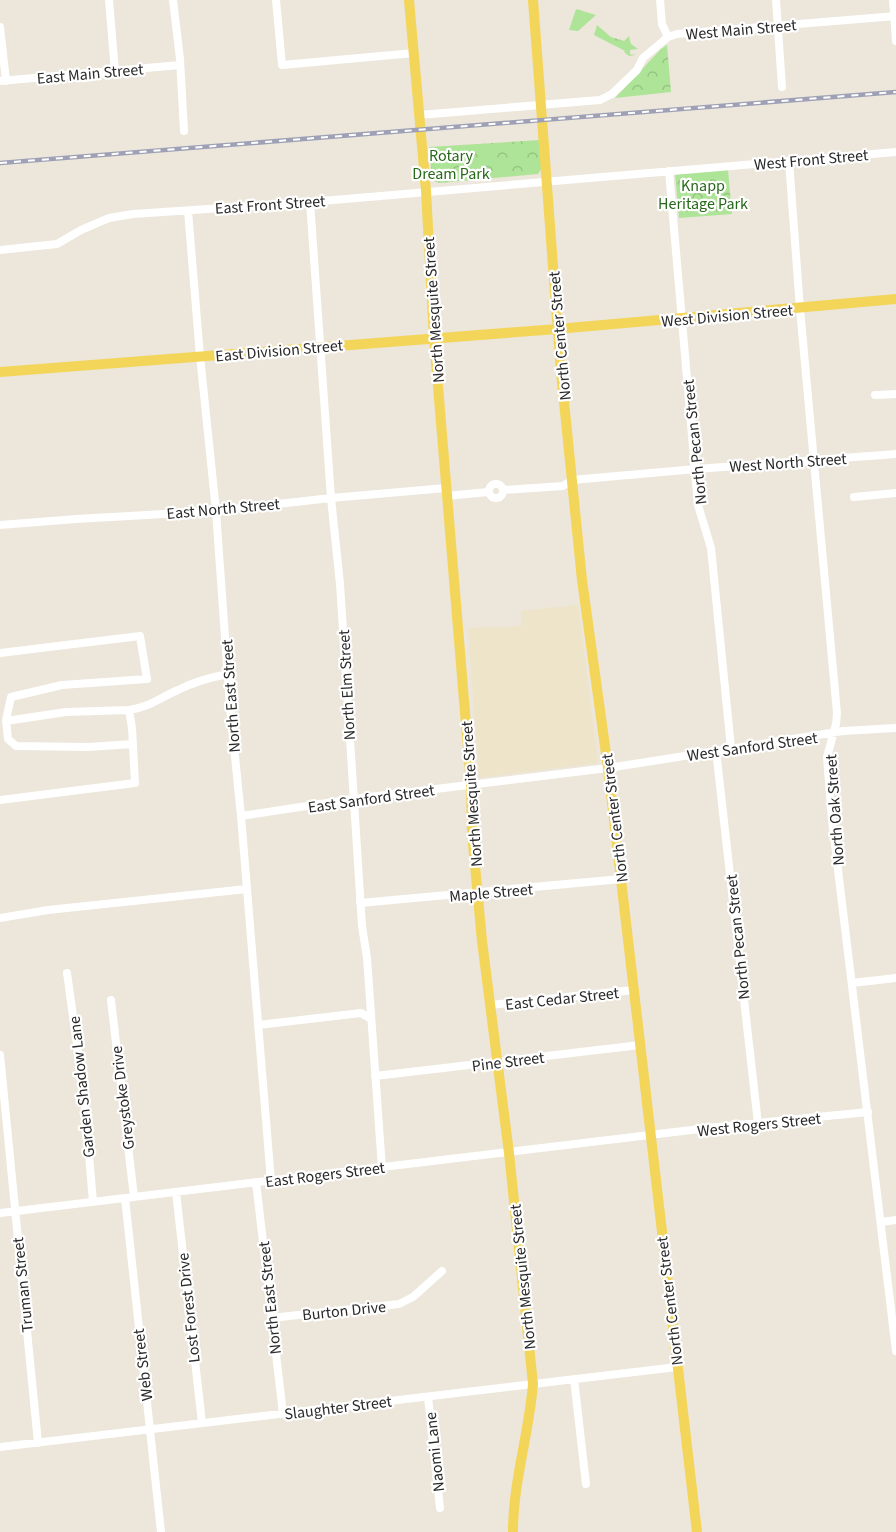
<svg xmlns="http://www.w3.org/2000/svg" width="896" height="1532" viewBox="0 0 896 1532" font-family="'Source Sans 3',sans-serif">
  <style>
    .education { fill: #eee4ca }
    .grass { fill: url(#grass-tufts) }
    .park { fill: url(#park-crowns) }
    .lines { fill: none; stroke-linecap: round; stroke-linejoin: round }
    .minor { stroke: #fff; stroke-width: 8 }
    .major { stroke: #f3d55a; stroke-width: 10 }
    .rail-casing { stroke: #9ea0b5; stroke-width: 4.5 }
    .rail { stroke: #fff; stroke-width: 2; stroke-dasharray: 7; stroke-linecap: butt }
    .labels { text-anchor: middle; stroke-width: 4.5; stroke-linejoin: round; paint-order: stroke }
    .street-label { font-size: 16px; fill: #2a2a2a; stroke: #fff }
    .park-label { font-size: 16px; fill: #266819; stroke: #fff }
  </style>
  <defs>
    <pattern id="grass-tufts" width="24" height="20" patternUnits="userSpaceOnUse" patternTransform="scale(1.5)"><rect width="24" height="20" fill="#aee497"/><path d="M3 7l-1-3M5 7V3M7 7l1-3M15 17l-1-3M17 17v-4M19 17l1-3" fill="none" stroke="#96c482"/></pattern>
    <pattern id="park-crowns" width="20" height="18" patternUnits="userSpaceOnUse" patternTransform="scale(1.5)"><rect width="20" height="18" fill="#aee497"/><path d="M2 6a3 3 0 1 1 6 0M12 15a3 3 0 1 1 6 0" fill="none" stroke="#96c482"/></pattern>
  </defs>
  <rect width="100%" height="100%" fill="#ece6db"/>
  <path class="education" d="M 578,605 L 598,763 L 479,778 L 468,628 L 522,626 L 521,611 Z"/>
  <path class="grass" d="M 576,9 L 596,15 L 578,31 L 569,30 Z
    M 597,25 L 611,37 L 624,41 L 629,36 L 631,44 L 638,49 L 630,50 L 630,54 L 635,55 L 629,56 L 624,52 L 625,51 L 594,35 Z"/>
  <path class="park" d="M 667,45 L 671,92 L 615,98 L 661,49 Z
    M 540,140 L 542,168 L 538,174 L 440,183 L 433,181 L 432,179 L 429,147 Z
    M 728,170 L 732,214 L 679,218 L 675,174 Z"/>
  <g class="lines">
    <path class="minor" d="M 109,0 L 115,72
      M 173,0 L 180,59 L 184,131
      M 276,0 L 282,65 L 414,53
      M 660,0 L 662,24 L 668,37
      M 776,0 L 782,87
      M 893,0 L 896,41
      M 0,27 L 6,81
      M 0,81 L 180,65
      M 419,115 L 600,100 L 612,94 L 637,70 L 643,58 L 668,37 L 677,34 L 896,16
      M 789,161 L 800,309 L 837,713 L 836,724 L 827,757 L 832,820 L 896,1351
      M 669,171 L 698,505 L 711,548 L 731,748
      M 310,202 L 331,498 L 340,584 L 362,926 L 367,958 L 382,1168
      M 188,211 L 200,356 L 216,511 L 230,707 L 241,816 L 271,1181
      M 0,250 L 57,244 L 81,230 L 109,218 L 133,214 L 310,202 L 896,152
      M 875,395 L 896,394
      M489 491a7 7 0 1 1 14 0a7 7 0 1 1-14 0Z
      M 503,490 L 563,486 L 572,480 L 696,469 L 896,454
      M 446,496 L 488,492
      M 854,497 L 896,493
      M 0,525 L 76,519 L 216,511 L 331,498 L 446,488
      M 0,653 L 140,636 L 147,679 L 62,685 L 11,697 L 6,720 L 8,739 L 16,746 L 88,747 L 133,744
      M 6,721 L 66,712 L 129,710
      M 716,750 L 758,1124
      M 0,800 L 135,783 L 132,728 L 129,710 C 150,707 159,698 178,690 C 194,682 211,677 229,674
      M 241,816 L 353,799 L 608,768 L 843,731 L 896,728
      M 360,903 L 621,879
      M 0,918 L 48,910 L 247,889
      M 67,973 L 84,1096 L 93,1202
      M 852,983 L 896,978
      M 111,1000 L 134,1197
      M 490,1005 L 634,990
      M 258,1025 L 361,1013 L 371,1019
      M 0,1055 L 38,1443
      M 375,1076 L 640,1045
      M 256,1182 L 283,1414
      M 176,1192 L 202,1423
      M 125,1198 L 161,1532
      M 0,1213 L 708,1128 L 868,1112
      M 881,1222 L 896,1220
      M 271,1318 L 399,1304 L 413,1297 L 442,1271
      M 574,1379 L 586,1484
      M 428,1397 L 440,1508
      M 0,1447 L 677,1367"/>
    <path class="major" d="M 409,0 L 426,191 L 434,338 L 471,785 L 472,833 L 482,941 L 509,1153 L 533,1384 C 529,1434 513,1482 513,1532
      M 533,0 L 561,372 L 582,580 L 608,768 L 697,1532
      M 0,372 L 557,329 L 896,299"/>
    <defs>
      <path id="rail" d="M 0,163 L 896,92"/>
    </defs>
    <use href="#rail" class="rail-casing"/>
    <use href="#rail" class="rail"/>
  </g>
  <g class="labels">
    <g class="street-label">
      <text transform="translate(741 29) rotate(-5)" y="6">West Main Street</text>
      <text transform="translate(90 73) rotate(-5)" y="6">East Main Street</text>
      <text transform="translate(811 159) rotate(-5)" y="6">West Front Street</text>
      <text transform="translate(270 204) rotate(-4)" y="6">East Front Street</text>
      <text transform="translate(433 310) rotate(-94)" y="6">North Mesquite Street</text>
      <text transform="translate(727 315) rotate(-5)" y="6">West Division Street</text>
      <text transform="translate(559 336) rotate(-95)" y="6">North Center Street</text>
      <text transform="translate(279 350) rotate(-5)" y="6">East Division Street</text>
      <text transform="translate(694 442) rotate(-96)" y="6">North Pecan Street</text>
      <text transform="translate(788 462) rotate(-4)" y="6">West North Street</text>
      <text transform="translate(223 508) rotate(-5)" y="6">East North Street</text>
      <text transform="translate(346 685) rotate(-93)" y="6">North Elm Street</text>
      <text transform="translate(230 696) rotate(-94)" y="6">North East Street</text>
      <text transform="translate(752 746) rotate(-8)" y="6">West Sanford Street</text>
      <text transform="translate(471 794) rotate(-94)" y="6">North Mesquite Street</text>
      <text transform="translate(371 798) rotate(-8)" y="6">East Sanford Street</text>
      <text transform="translate(834 810) rotate(-94)" y="6">North Oak Street</text>
      <text transform="translate(614 818) rotate(-97)" y="6">North Center Street</text>
      <text transform="translate(491 892) rotate(-5)" y="6">Maple Street</text>
      <text transform="translate(737 937) rotate(-96)" y="6">North Pecan Street</text>
      <text transform="translate(562 998) rotate(-6)" y="6">East Cedar Street</text>
      <text transform="translate(508 1061) rotate(-7)" y="6">Pine Street</text>
      <text transform="translate(81 1087) rotate(-96)" y="6">Garden Shadow Lane</text>
      <text transform="translate(122 1098) rotate(-97)" y="6">Greystoke Drive</text>
      <text transform="translate(759 1124) rotate(-6)" y="6">West Rogers Street</text>
      <text transform="translate(325 1174) rotate(-7)" y="6">East Rogers Street</text>
      <text transform="translate(522 1277) rotate(-96)" y="6">North Mesquite Street</text>
      <text transform="translate(22 1285) rotate(-96)" y="6">Truman Street</text>
      <text transform="translate(269 1298) rotate(-96)" y="6">North East Street</text>
      <text transform="translate(669 1301) rotate(-97)" y="6">North Center Street</text>
      <text transform="translate(188 1308) rotate(-96)" y="6">Lost Forest Drive</text>
      <text transform="translate(344 1310) rotate(-6)" y="6">Burton Drive</text>
      <text transform="translate(142 1365) rotate(-97)" y="6">Web Street</text>
      <text transform="translate(338 1407) rotate(-7)" y="6">Slaughter Street</text>
      <text transform="translate(434 1452) rotate(-96)" y="6">Naomi Lane</text>
    </g>
    <g class="park-label">
      <text x="451" y="161">Rotary<tspan x="451" dy="18">Dream Park</tspan></text>
      <text x="703" y="191">Knapp<tspan x="703" dy="18">Heritage Park</tspan></text>
    </g>
  </g>
</svg>
